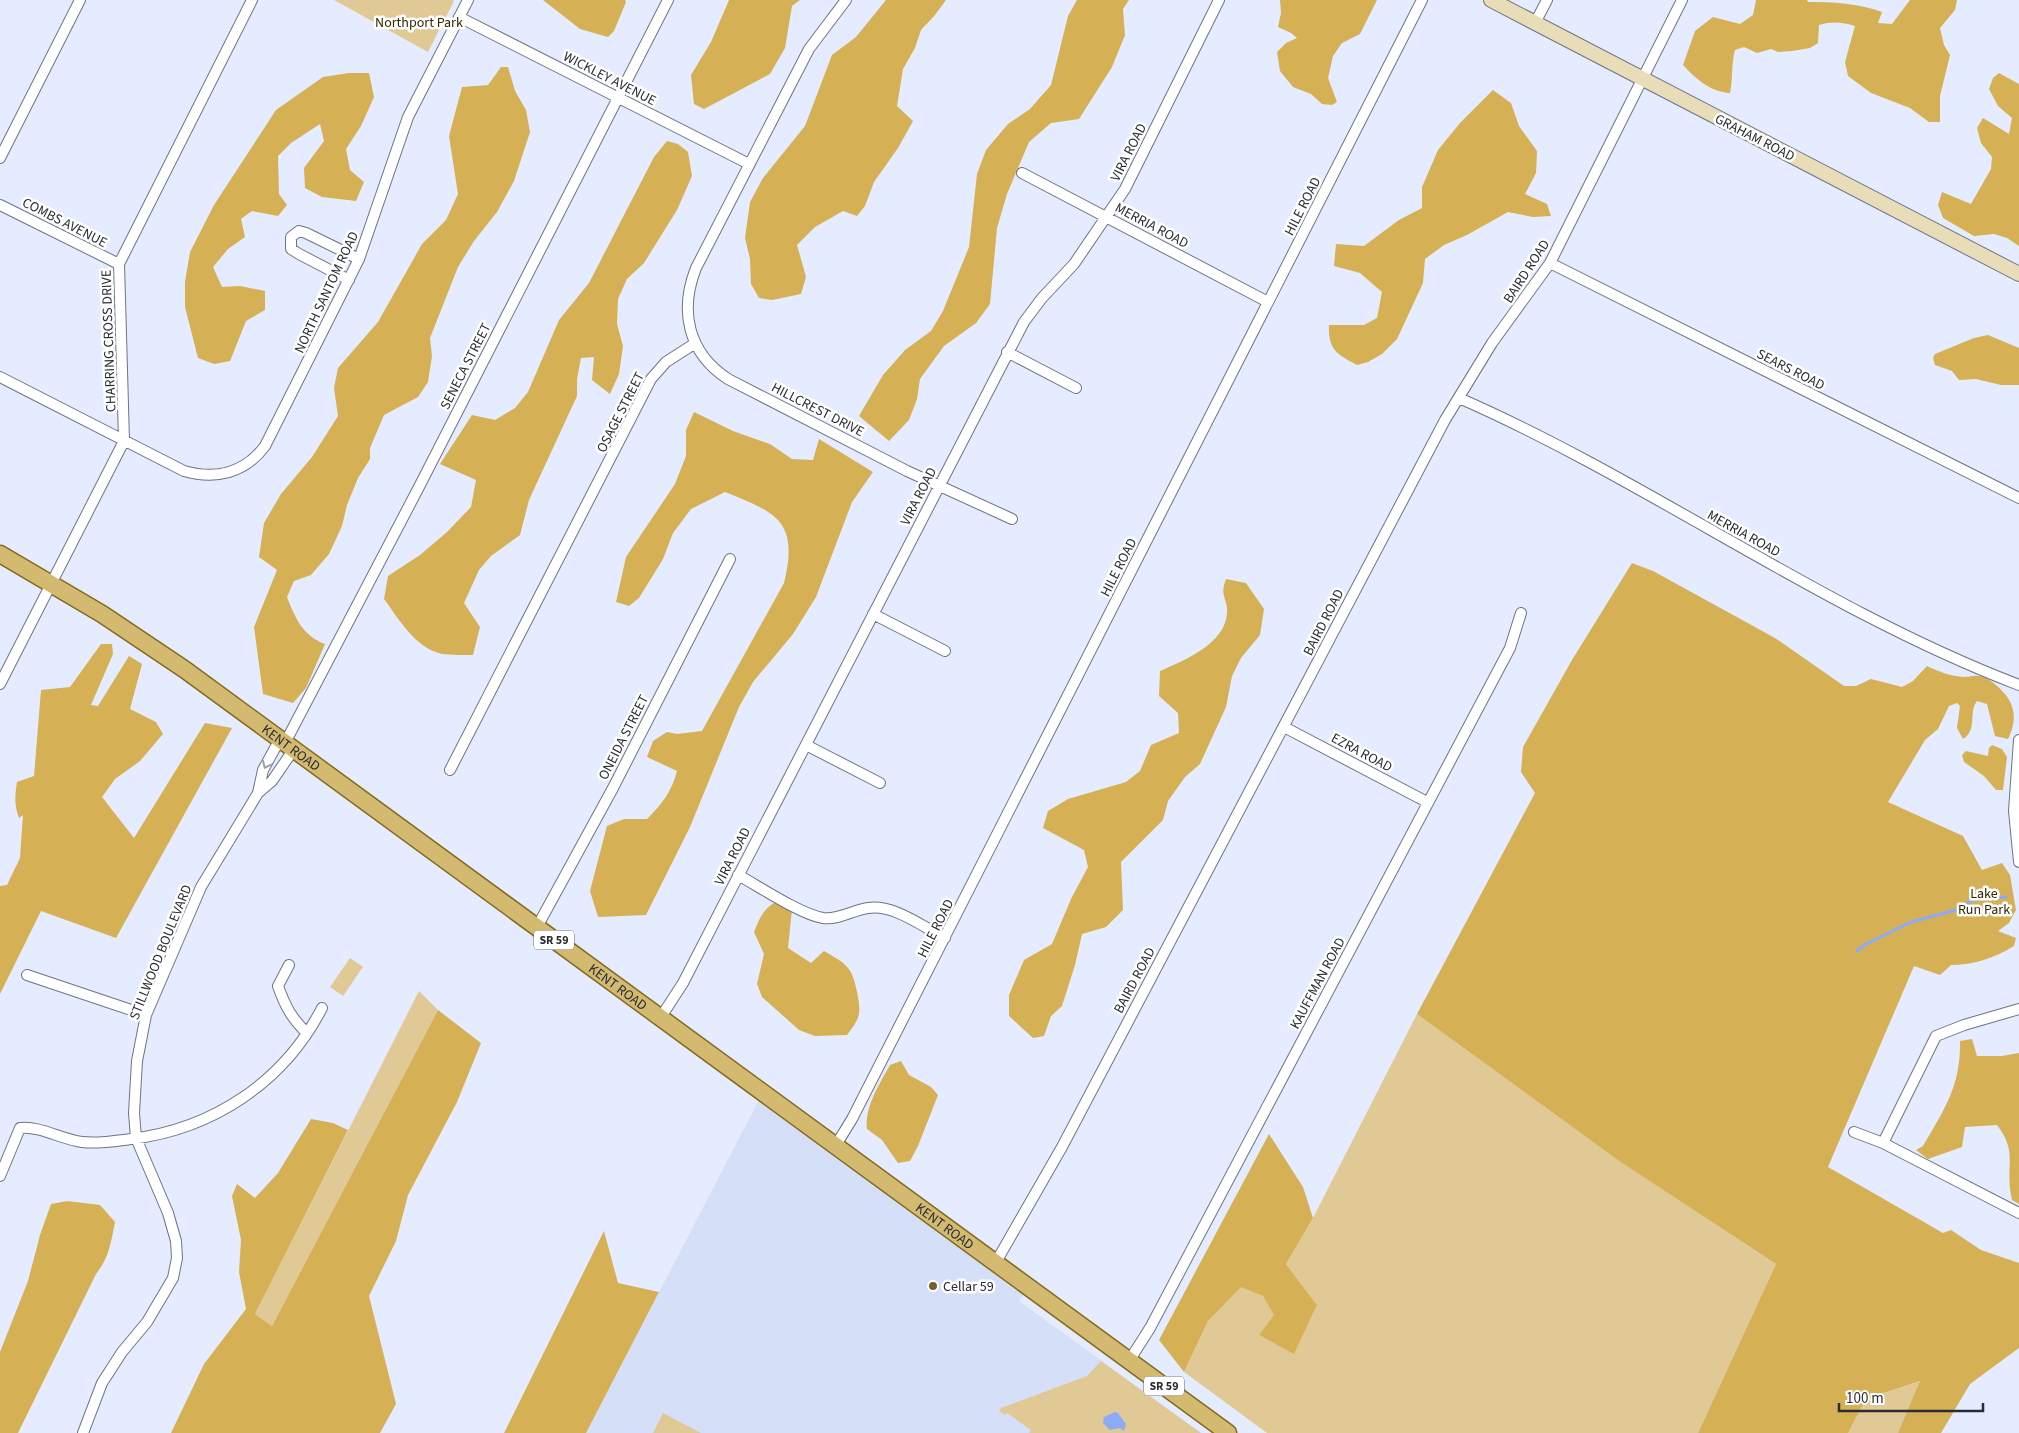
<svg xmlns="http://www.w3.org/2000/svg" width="2019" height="1433" viewBox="0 0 2019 1433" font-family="'Source Sans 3',sans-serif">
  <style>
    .built { fill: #d5dff8 }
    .green { fill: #e0c994 }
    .forest { fill: #d5b055 }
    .water { fill: #8daaf8 }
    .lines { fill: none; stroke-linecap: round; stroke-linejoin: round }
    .stream { stroke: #8daaf8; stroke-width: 3 }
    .minor-casing { stroke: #6d7484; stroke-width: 12 }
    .secondary-casing { stroke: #6d7484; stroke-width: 16 }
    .primary-casing { stroke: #846a1d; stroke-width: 19 }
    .minor { stroke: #fff; stroke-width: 10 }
    .secondary { stroke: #e9dcb8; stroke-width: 14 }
    .primary { stroke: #d3ba70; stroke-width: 16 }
    .oneway { stroke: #9fa0a3 }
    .poi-dot { fill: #735f2e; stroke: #fff; stroke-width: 2 }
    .labels { text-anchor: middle; stroke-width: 5; stroke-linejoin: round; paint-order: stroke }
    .shield { fill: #fff; stroke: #696b70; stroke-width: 1 }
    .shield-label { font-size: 12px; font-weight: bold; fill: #292c33 }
    .park-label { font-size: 14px; fill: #362700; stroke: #fff }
    .street-label { font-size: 14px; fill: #292c33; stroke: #fff }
    .poi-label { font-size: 14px; fill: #292c33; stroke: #fff; text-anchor: start }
  </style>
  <rect width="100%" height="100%" fill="#e5ecff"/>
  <path class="built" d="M 763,1092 L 1029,1287 L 1019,1301 L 1201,1433 L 586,1433 Z"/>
  <path class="green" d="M 334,0 L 452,0 L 454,1 L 428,52 Z
    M 350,958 L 363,967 L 343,996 L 330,987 Z
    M 419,991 L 438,1010 L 272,1326 L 255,1314 Z
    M 1417,1014 L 1619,1161 L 1776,1264 L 1698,1433 L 1267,1433 L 1184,1372 L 1208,1321 L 1241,1286 L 1263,1296 L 1275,1315 L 1259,1335 L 1294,1353 L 1317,1305 L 1286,1264 L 1313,1218 Z
    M 1101,1361 L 1201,1433 L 1029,1433 L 1031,1430 L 1007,1413 L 1005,1415 L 999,1411 L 1001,1408 L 1087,1376 Z
    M 1921,1381 L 1898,1433 L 1848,1433 L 1866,1399 Z
    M 663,1413 L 701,1433 L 653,1433 Z"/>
  <path class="forest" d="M 543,0 L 625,0 L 626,2 L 614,31 L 608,37 L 580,29 Z
    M 729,0 L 800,0 L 792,6 L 785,48 L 770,74 L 704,109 L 694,104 L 691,75 L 711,42 Z
    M 886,0 L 946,0 L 935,15 L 921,30 L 915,48 L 903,69 L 897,106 L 913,121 L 898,148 L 874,182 L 865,206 L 857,216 L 843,211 L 815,227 L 797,245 L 806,277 L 801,294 L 772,300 L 759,298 L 751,284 L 750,259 L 745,238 L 750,202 L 763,178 L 805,126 L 832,55 L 856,37 Z
    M 1077,0 L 1129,0 L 1123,9 L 1125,35 L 1112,67 L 1079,119 L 1051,123 L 1029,142 L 1007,194 L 997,228 L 990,304 L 976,323 L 944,346 L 920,379 L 917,399 L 909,420 L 889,441 L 859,416 L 883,375 L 905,350 L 931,331 L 943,311 L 969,247 L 977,174 L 986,150 L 1008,124 L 1030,109 L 1051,85 L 1068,16 Z
    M 1280,0 L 1377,0 L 1360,34 L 1342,43 L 1333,56 L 1328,78 L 1337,102 L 1332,105 L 1322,104 L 1311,94 L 1293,87 L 1280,71 L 1277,52 L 1286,43 L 1297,38 L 1291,33 L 1278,27 L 1281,13 Z
    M 1756,0 L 1807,0 L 1808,2 C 1833,2 1858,3 1882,12 L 1878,23 L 1892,24 L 1910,0 L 1957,0 L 1955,10 L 1940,28 L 1944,45 L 1950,55 L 1940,96 L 1940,122 L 1929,122 L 1910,108 L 1871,93 L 1848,76 L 1845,62 L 1855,26 C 1843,22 1831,21 1819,25 L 1818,43 L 1810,48 L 1792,51 L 1778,52 L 1771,49 L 1757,53 L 1744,47 L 1735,50 C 1731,65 1733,79 1730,93 C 1711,92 1696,79 1683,65 L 1695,31 L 1713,17 L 1740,24 L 1753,15 Z
    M 501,67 L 508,67 L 515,91 L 526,110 L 530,132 L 514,181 L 497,212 L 474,241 L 458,267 L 430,338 L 432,356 L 428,382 L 418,397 L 384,415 L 370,448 L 370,459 L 358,478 L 347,505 L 342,526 L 329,554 L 311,575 L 294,581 L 287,597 C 295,618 303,636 325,644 L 306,688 L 293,703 L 263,694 L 254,627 L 277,570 L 259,557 L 264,523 L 281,494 L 312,457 L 338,416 L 334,388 L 338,368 L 378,322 L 422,244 L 446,220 L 458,194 L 449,136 L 462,87 L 488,85 Z
    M 349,73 L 369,73 L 374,97 L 361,126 L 346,149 L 350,170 L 364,182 L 356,201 L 322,197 L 305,188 L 304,168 L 324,141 L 320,124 L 291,143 L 278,156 L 279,194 L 287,205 L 278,216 L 252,211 L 241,219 L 245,237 L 228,249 L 213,267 L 222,287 L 240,286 L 265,291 L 265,310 L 246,321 L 230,361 L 214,364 L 198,358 L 185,307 L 185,282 L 190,252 L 214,205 L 276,110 L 323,77 Z
    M 1999,73 L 2019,84 L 2019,246 L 2007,238 L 1994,234 L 1974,236 L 1943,218 L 1938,205 L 1942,192 L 1971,204 L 1991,169 L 1992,157 L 1981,143 L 1977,128 L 1983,118 L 2009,134 L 2012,118 L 1998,106 L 1989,89 L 1993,78 Z
    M 1493,90 L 1511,103 L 1519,126 L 1537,151 L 1536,173 L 1525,194 L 1547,204 L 1551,216 L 1533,217 L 1508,212 L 1467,235 L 1444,245 L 1425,259 L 1423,283 L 1397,339 L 1382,354 L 1368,362 L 1357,365 C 1336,354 1328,349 1329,325 L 1364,325 L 1377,318 L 1382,292 L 1360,273 L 1334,266 L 1336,244 L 1364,246 L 1399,220 L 1422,208 L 1422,187 L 1438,150 L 1460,123 Z
    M 667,141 L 678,144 L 688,152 L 692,176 L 677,210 L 644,263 L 627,279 L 618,299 L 617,324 L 623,346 L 619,374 L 610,394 L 592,380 L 594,357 L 581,358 L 577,379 L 577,396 L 529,500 L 520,535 L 491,556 L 479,570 L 464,603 L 480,627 L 473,655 C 462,655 451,655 442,654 C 415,648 399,619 384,599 L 388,576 L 420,555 L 447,532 L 471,507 L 476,480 L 440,464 L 472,415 L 495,420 L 515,408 L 528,392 L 559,320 L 589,283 L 654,157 Z
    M 1988,335 L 2019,348 L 2019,385 L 2001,385 L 1976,379 L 1959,380 L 1952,371 L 1935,365 L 1933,358 L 1935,354 L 1974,338 Z
    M 694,412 L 733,431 L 770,444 L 792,459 L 813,460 L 819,439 L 873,472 L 852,502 L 816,597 L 793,634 L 753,682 L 739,707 L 690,827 L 646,915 L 598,917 L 590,891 L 607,826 L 624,819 L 647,819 C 662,804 672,791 677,771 L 647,757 L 653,741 L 667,732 L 677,734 L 702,731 L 784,583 C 799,521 777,513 725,492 L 691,509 L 673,533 L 663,559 L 639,598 L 629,606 L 616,602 L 626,557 L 675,484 L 686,456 L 686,430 Z
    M 1632,563 L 1653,571 L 1775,638 L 1844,686 L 1856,686 L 1871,679 L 1902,687 L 1913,681 L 1927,666 C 1939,672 1951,676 1964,677 C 1969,677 1974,675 1979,676 C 1985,676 1991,681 1996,685 C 2014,700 2019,717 2008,739 L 1995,736 L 1987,704 L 1977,701 C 1968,712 1978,730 1963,739 L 1957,728 L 1960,706 L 1957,703 L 1949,706 L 1938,729 L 1925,740 L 1888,802 L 1963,836 L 1982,870 L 2002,863 L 2010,875 L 2016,910 L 2009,923 L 1998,931 L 2016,938 L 2014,946 C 1995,958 1973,965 1951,965 L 1940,975 L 1914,966 L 1828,1167 L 1943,1233 L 1951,1230 L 1981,1250 L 2019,1263 L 2019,1348 L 1970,1384 L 1941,1433 L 1898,1433 L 1920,1381 L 1866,1399 L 1848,1433 L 1698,1433 L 1776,1264 L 1619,1161 L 1417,1014 L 1535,793 L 1521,772 L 1523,747 L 1572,660 Z
    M 1226,579 L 1246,583 L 1264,609 L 1260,635 L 1241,658 L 1232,676 L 1226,707 L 1200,764 L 1185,777 L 1168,801 L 1163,820 L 1121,862 L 1123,910 L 1106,927 L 1082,934 L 1075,965 L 1062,1006 L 1051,1016 L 1044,1036 L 1033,1038 L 1009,1016 L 1009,995 L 1024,960 L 1052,944 L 1071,899 L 1088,867 L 1084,850 L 1043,828 L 1048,811 L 1068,799 L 1126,782 L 1140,771 L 1151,745 L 1179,733 L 1178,713 L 1159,696 L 1160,671 C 1185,660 1225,644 1227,613 C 1228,598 1219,597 1226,579 Z
    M 101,644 L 112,644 L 113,654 L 91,705 L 98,706 L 129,656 L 142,664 L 130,709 L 156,722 L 163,734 L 140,761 L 115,779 L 102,797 L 134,838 L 205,723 L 232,728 L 116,938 L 41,911 L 0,994 L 0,886 L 7,885 L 20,858 L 23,815 L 19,818 C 14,805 15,795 17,782 L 34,776 L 41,690 L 70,687 Z
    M 1992,745 L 2002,749 L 2007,757 L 2003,790 L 1996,790 L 1984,776 L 1964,762 L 1962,755 L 1966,751 L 1988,756 L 1989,748 Z
    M 778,901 L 792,909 L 788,948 L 811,963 L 824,951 C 846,964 852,966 857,992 C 861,1013 861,1017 847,1035 L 815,1036 L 799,1030 L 762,997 L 757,984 L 764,954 L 754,932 C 759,919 764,907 778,901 Z
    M 438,1010 L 481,1043 L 457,1102 L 408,1195 L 396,1241 L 369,1296 L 396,1404 L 380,1433 L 171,1433 L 204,1364 L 246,1309 L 239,1272 L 241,1240 L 232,1196 L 237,1184 L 255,1198 L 278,1173 L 311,1119 L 333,1123 L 348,1130 L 255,1314 L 272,1326 Z
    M 1972,1039 L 1977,1056 L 2002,1056 L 2019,1053 L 2019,1204 L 2012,1200 C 2004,1164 2019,1154 1997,1125 L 1965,1127 L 1962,1147 L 1928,1159 L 1916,1150 L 1923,1146 C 1945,1109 1961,1085 1960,1041 Z
    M 901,1061 L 909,1075 L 931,1087 L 938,1095 L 918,1146 L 910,1161 L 898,1163 L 882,1140 L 867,1129 C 864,1108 880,1083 890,1065 Z
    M 1269,1134 L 1303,1187 L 1313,1218 L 1286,1264 L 1317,1305 L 1294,1354 L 1259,1335 L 1274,1315 L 1263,1296 L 1241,1287 L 1208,1321 L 1184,1372 L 1159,1340 Z
    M 67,1201 L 100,1205 L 115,1222 C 111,1242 109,1258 96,1274 L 18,1433 L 0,1433 L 0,1352 L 28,1281 L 40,1235 L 51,1204 Z
    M 604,1231 L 618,1283 L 659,1292 L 586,1433 L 504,1433 Z"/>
  <path class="water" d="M 1115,1412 L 1118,1413 L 1126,1424 L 1124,1431 L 1120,1428 L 1110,1430 L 1103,1423 L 1104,1417 Z"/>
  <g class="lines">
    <path class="stream" d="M 1857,951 L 1866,944 L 1911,922 L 1956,910 L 1973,900 L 2006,897"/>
    <defs>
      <path id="minor" d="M 846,0 L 809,49 L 696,268 C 679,311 688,353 728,379 L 907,471 L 1012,519
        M 459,17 L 749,164
        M 1535,23 L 1547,0
        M 0,158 L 80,0
        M 1022,173 L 1268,302
        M 0,205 L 119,264
        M 1550,263 L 2019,498
        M 349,280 L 299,254 L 291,249 L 291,237 L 299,231 L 306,233 L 359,259
        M 1007,352 L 1076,388
        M 0,377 L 184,471 C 216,480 245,473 265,446 L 359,259 L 408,117 L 468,0
        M 1459,398 C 1651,482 1822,610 2019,685
        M 873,614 L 945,651
        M 0,684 L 124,441 L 119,264 L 252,0
        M 1284,727 L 1427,802
        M 2019,740 L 2014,811 L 2019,862
        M 285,743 L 420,485 L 668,0
        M 806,745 L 880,783
        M 450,770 L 651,379 L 666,362 L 694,344
        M 258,793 L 263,770 L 280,739
        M 738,875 C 760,887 800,914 823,918 C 839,920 853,910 868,908 C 894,904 923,927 945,938
        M 537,927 L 613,788 L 730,559
        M 289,965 L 278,986 C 285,1006 292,1019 307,1033
        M 27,975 L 146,1015
        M 2019,1009 L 1964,1025 L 1936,1036 L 1883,1143 L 2019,1213
        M 661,1017 L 683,983 L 1024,322 L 1042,298 L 1074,264 L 1125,189 L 1219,0
        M 1854,1132 L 1883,1143
        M 836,1145 L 852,1119 L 1422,0
        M 0,1176 L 20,1128 C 41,1126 60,1139 82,1142 C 98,1144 115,1141 131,1139 C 213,1129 284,1082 322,1008
        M 996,1262 L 1062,1147 L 1445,420 L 1492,343 L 1550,263 L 1682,0
        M 1129,1361 L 1150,1328 L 1510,648 L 1521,613
        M 83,1433 L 102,1383 L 122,1352 L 147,1322 L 173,1278 L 177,1258 L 176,1241 L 168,1213 L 136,1138 L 134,1113 L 137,1061 L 146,1015 L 201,887 L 258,793 L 272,781 L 294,749"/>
      <path id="secondary" d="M 1491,0 L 2019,274"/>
      <g id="primary">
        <path id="s1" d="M 0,554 L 102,614 L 184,669 L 1228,1433"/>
      </g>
    </defs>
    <use href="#minor" class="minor-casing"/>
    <use href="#secondary" class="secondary-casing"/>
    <use href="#primary" class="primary-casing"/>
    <use href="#minor" class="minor"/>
    <use href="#secondary" class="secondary"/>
    <use href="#primary" class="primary"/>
  </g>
  <defs><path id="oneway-chevron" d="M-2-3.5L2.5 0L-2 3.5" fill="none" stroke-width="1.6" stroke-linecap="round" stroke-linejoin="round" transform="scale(1.25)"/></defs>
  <use class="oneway" href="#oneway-chevron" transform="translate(266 765) rotate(115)"/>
  <circle class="poi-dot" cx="933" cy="1286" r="5"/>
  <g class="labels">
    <g class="shield">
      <rect x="534" y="930.5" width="40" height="19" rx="4"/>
      <rect x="1144" y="1376.5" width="40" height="19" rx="4"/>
    </g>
    <g class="shield-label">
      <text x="554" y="944">SR 59</text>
      <text x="1164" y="1390">SR 59</text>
    </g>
    <g class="park-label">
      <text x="419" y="27">Northport Park</text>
      <text x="1984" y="898">Lake<tspan x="1984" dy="16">Run Park</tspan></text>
    </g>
    <g class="street-label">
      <text transform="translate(610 78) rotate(27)" y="5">WICKLEY AVENUE</text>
      <text transform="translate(1755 137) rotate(27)" y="5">GRAHAM ROAD</text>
      <text transform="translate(1128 152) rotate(-63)" y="5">VIRA ROAD</text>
      <text transform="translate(1302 206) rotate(-63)" y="5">HILE ROAD</text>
      <text transform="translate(65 222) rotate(27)" y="5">COMBS AVENUE</text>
      <text transform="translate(1152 225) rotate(28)" y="5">MERRIA ROAD</text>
      <text transform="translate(1526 271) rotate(-57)" y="5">BAIRD ROAD</text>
      <text transform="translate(326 292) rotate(-65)" y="5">NORTH SANTOM ROAD</text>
      <text transform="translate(108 341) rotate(-92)" y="5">CHARRING CROSS DRIVE</text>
      <text transform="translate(465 366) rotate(-63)" y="5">SENECA STREET</text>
      <text transform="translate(1791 369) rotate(27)" y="5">SEARS ROAD</text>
      <text transform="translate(818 409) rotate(27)" y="5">HILLCREST DRIVE</text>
      <text transform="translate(620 412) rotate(-63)" y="5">OSAGE STREET</text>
      <text transform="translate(918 496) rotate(-63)" y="5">VIRA ROAD</text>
      <text transform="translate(1744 533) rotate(29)" y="5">MERRIA ROAD</text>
      <text transform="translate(1118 567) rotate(-63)" y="5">HILE ROAD</text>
      <text transform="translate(1323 622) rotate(-63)" y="5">BAIRD ROAD</text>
      <text transform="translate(623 737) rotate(-63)" y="5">ONEIDA STREET</text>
      <text dy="5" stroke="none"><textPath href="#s1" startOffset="350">KENT ROAD</textPath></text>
      <text transform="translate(1362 752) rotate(28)" y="5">EZRA ROAD</text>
      <text transform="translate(732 856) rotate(-63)" y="5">VIRA ROAD</text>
      <text transform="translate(935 928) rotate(-63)" y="5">HILE ROAD</text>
      <text transform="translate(160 952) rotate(-68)" y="5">STILLWOOD BOULEVARD</text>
      <text transform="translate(1134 980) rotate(-62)" y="5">BAIRD ROAD</text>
      <text transform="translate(1317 983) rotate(-62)" y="5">KAUFFMAN ROAD</text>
      <text dy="5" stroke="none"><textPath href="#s1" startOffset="755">KENT ROAD</textPath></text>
      <text dy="5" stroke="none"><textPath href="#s1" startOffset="1160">KENT ROAD</textPath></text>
    </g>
    <g class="poi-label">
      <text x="943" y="1291">Cellar 59</text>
    </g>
  </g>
  <path d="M1839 1403v8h144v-8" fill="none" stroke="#292c33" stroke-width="2.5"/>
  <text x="1846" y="1403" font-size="15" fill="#292c33" stroke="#ffffff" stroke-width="4" paint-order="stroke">100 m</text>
</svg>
